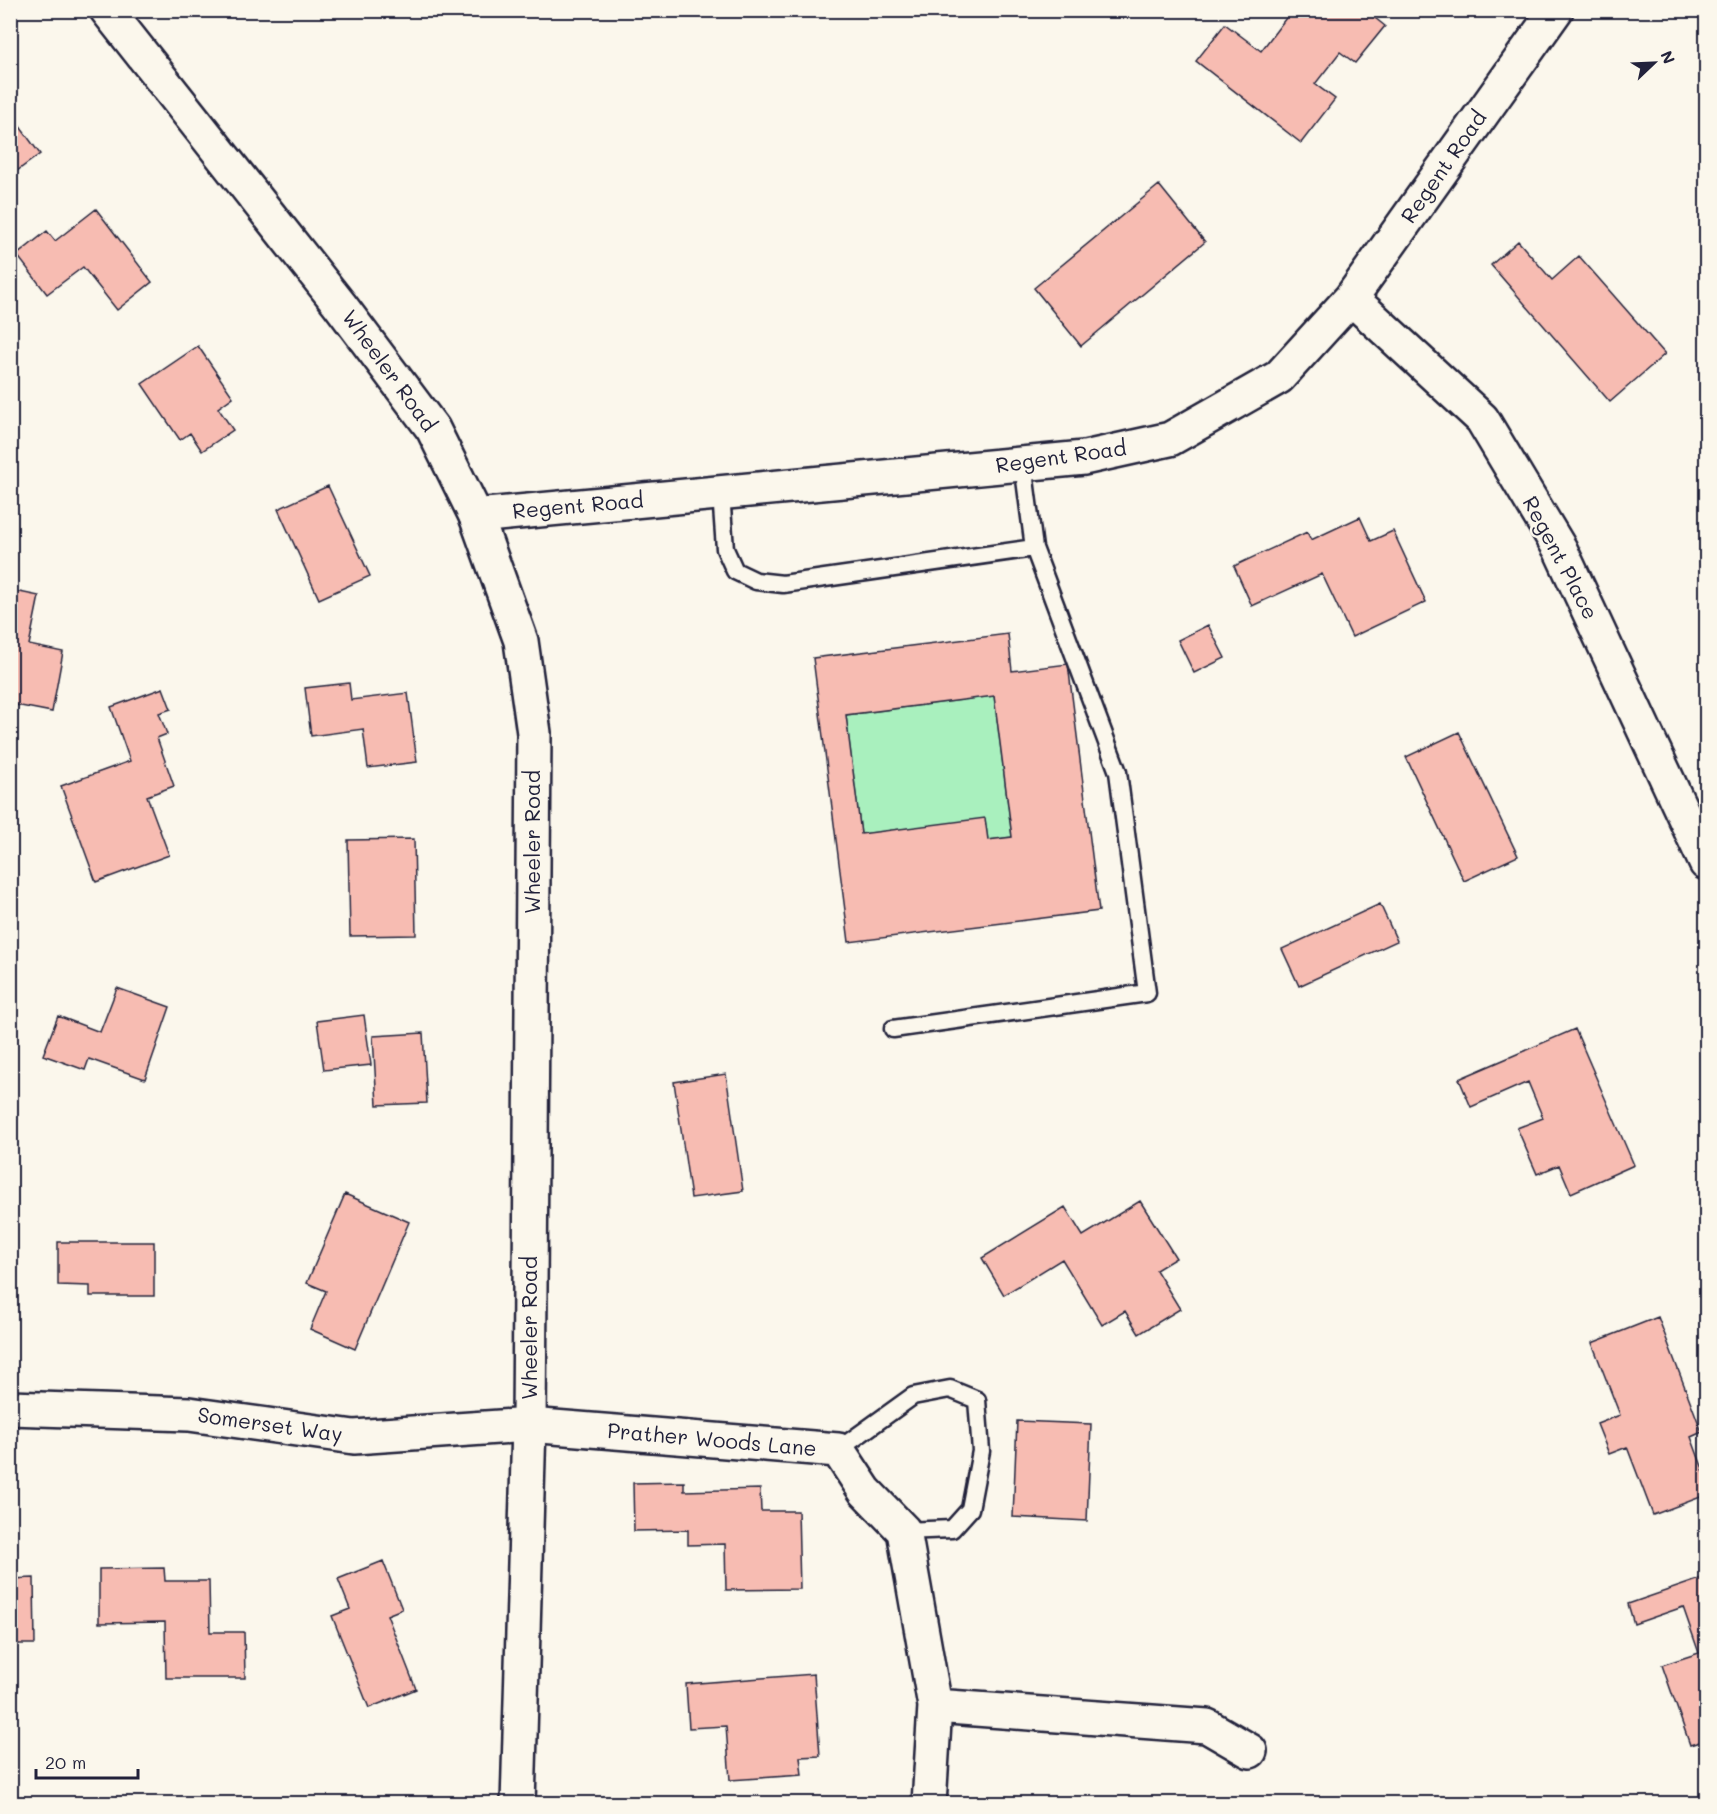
<svg xmlns="http://www.w3.org/2000/svg" width="1717" height="1814" viewBox="0 0 1717 1814" font-family="Mali,sans-serif">
  <style>
    .green { fill: #a9f0be; stroke: #66897c; stroke-width: 1.5 }
    .building { fill: #f7bcb2; stroke: #22223b; stroke-width: 1.5; fill-rule: evenodd }
    .lines { fill: none; stroke-linecap: round; stroke-linejoin: round }
    .service-casing { stroke: #22223b; stroke-width: 21 }
    .minor-casing { stroke: #22223b; stroke-width: 38 }
    .tertiary-casing { stroke: #22223b; stroke-width: 38 }
    .service { stroke: #fbf7ec; stroke-width: 16 }
    .minor { stroke: #fbf7ec; stroke-width: 33 }
    .tertiary { stroke: #fbf7ec; stroke-width: 33 }
    .labels { text-anchor: middle; stroke-width: 5; stroke-linejoin: round; paint-order: stroke }
    .street-label { font-size: 21px; fill: #22223b; stroke: #fbf7ec }
  </style>
  <rect width="100%" height="100%" fill="#fbf7ec"/>
  <filter id="ink" filterUnits="userSpaceOnUse"><feTurbulence type="fractalNoise" baseFrequency=".0167" numOctaves="2"/><feDisplacementMap in="SourceGraphic" scale="12" xChannelSelector="R" yChannelSelector="G"/><feConvolveMatrix kernelMatrix="1 2 1 2 8 2 1 2 1" color-interpolation-filters="sRGB"/></filter>
  <g filter="url(#ink)">
    <path class="green" d="M 994,696 L 1012,837 L 988,840 L 985,819 L 861,834 L 846,715 Z"/>
    <path class="building" d="M 1292,10 L 1365,10 L 1385,26 L 1355,63 L 1340,52 L 1315,84 L 1335,99 L 1301,143 L 1196,61 L 1225,24 L 1261,51 Z
      M 13,117 L 40,154 L 10,176 L 10,119 Z
      M 1159,185 L 1205,242 L 1081,346 L 1034,288 Z
      M 96,209 L 152,282 L 117,310 L 83,267 L 47,294 L 17,255 L 47,231 L 55,241 Z
      M 1518,241 L 1552,280 L 1579,256 L 1665,354 L 1610,402 L 1491,265 Z
      M 198,346 L 233,397 L 218,408 L 233,430 L 202,451 L 190,433 L 180,440 L 142,384 Z
      M 328,486 L 370,576 L 319,599 L 278,509 Z
      M 1360,517 L 1371,541 L 1393,531 L 1426,602 L 1352,637 L 1322,574 L 1252,606 L 1234,566 L 1307,532 L 1311,540 Z
      M 10,590 L 39,596 L 29,645 L 63,652 L 52,712 L 10,704 Z
      M 1208,625 L 1225,658 L 1194,673 L 1178,640 Z
      M 1008,634 L 1012,671 L 1068,664 L 1099,911 L 849,942 L 813,658 ZM 994,696 L 1012,837 L 988,840 L 985,818 L 861,834 L 846,715 Z
      M 349,683 L 351,700 L 408,693 L 417,762 L 368,768 L 363,729 L 311,736 L 305,688 Z
      M 163,688 L 171,709 L 159,713 L 167,734 L 157,738 L 174,786 L 147,796 L 169,855 L 96,882 L 61,786 L 130,761 L 111,707 Z
      M 1459,732 L 1518,856 L 1464,881 L 1406,757 Z
      M 414,839 L 416,935 L 350,936 L 348,840 Z
      M 1380,904 L 1397,941 L 1299,986 L 1282,949 Z
      M 117,988 L 170,1007 L 145,1079 L 89,1059 L 85,1070 L 43,1055 L 58,1016 L 100,1032 Z
      M 364,1015 L 371,1065 L 324,1070 L 317,1021 Z
      M 1575,1029 L 1634,1165 L 1571,1193 L 1559,1165 L 1537,1174 L 1517,1128 L 1543,1118 L 1528,1082 L 1471,1107 L 1459,1079 Z
      M 423,1033 L 427,1103 L 377,1105 L 373,1036 Z
      M 726,1074 L 743,1191 L 691,1198 L 674,1082 Z
      M 345,1194 L 409,1222 L 355,1349 L 310,1329 L 326,1291 L 307,1283 Z
      M 1140,1201 L 1176,1258 L 1156,1270 L 1180,1309 L 1139,1334 L 1125,1311 L 1102,1325 L 1062,1259 L 1004,1295 L 982,1258 L 1065,1207 L 1083,1236 Z
      M 58,1242 L 154,1242 L 154,1296 L 90,1296 L 90,1286 L 58,1285 Z
      M 1658,1317 L 1702,1432 L 1691,1437 L 1706,1477 L 1706,1495 L 1653,1515 L 1627,1447 L 1609,1454 L 1597,1424 L 1620,1415 L 1592,1343 Z
      M 1017,1421 L 1091,1424 L 1087,1521 L 1013,1517 Z
      M 684,1482 L 684,1491 L 760,1489 L 761,1511 L 798,1511 L 800,1589 L 726,1590 L 725,1544 L 688,1545 L 688,1530 L 634,1531 L 633,1483 Z
      M 383,1561 L 402,1609 L 387,1615 L 416,1689 L 369,1708 L 332,1616 L 350,1609 L 338,1579 Z
      M 164,1568 L 165,1581 L 209,1581 L 210,1632 L 244,1632 L 245,1678 L 166,1678 L 165,1622 L 99,1623 L 99,1569 Z
      M 1706,1577 L 1706,1740 L 1690,1745 L 1662,1665 L 1699,1653 L 1683,1607 L 1634,1624 L 1628,1604 Z
      M 34,1578 L 35,1644 L 15,1644 L 15,1631 L 10,1631 L 10,1579 Z
      M 814,1674 L 820,1756 L 800,1757 L 802,1775 L 730,1780 L 726,1726 L 689,1728 L 686,1684 Z"/>
    <g class="lines">
      <defs>
        <path id="service" d="M 721,493 L 725,549 L 735,571 L 756,581 L 783,584 L 1034,548
          M 893,1029 L 1147,993 L 1118,772 L 1034,548 L 1023,464
          M 838,1450 L 913,1396 L 950,1389 L 977,1400 L 981,1451 L 970,1509 L 952,1529 L 904,1531"/>
        <path id="minor" d="M 1351,298 L 1482,419 L 1560,549 L 1706,863
          M 476,516 L 1084,458 L 1170,439 L 1279,377 L 1351,298 L 1556,10
          M 10,1408 L 189,1414 L 354,1437 L 529,1425 L 838,1450 L 865,1491 L 904,1531 L 935,1706 L 929,1804
          M 935,1706 L 1207,1726 L 1250,1751"/>
        <path id="tertiary" d="M 107,10 L 340,305 L 433,429 L 476,516 L 521,641 L 534,733 L 529,1425 L 518,1804"/>
      </defs>
      <use href="#service" class="service-casing"/>
      <use href="#minor" class="minor-casing"/>
      <use href="#tertiary" class="tertiary-casing"/>
      <use href="#service" class="service"/>
      <use href="#minor" class="minor"/>
      <use href="#tertiary" class="tertiary"/>
    </g>
  </g>
  <g class="labels">
    <g class="street-label">
      <text transform="translate(1444 167) rotate(-55)" y="7">Regent Road</text>
      <text transform="translate(389 371) rotate(54)" y="7">Wheeler Road</text>
      <text transform="translate(1061 457) rotate(-8)" y="7">Regent Road</text>
      <text transform="translate(578 506) rotate(-5)" y="7">Regent Road</text>
      <text transform="translate(1560 558) rotate(62)" y="7">Regent Place</text>
      <text transform="translate(533 842) rotate(-90)" y="7">Wheeler Road</text>
      <text transform="translate(530 1328) rotate(-90)" y="7">Wheeler Road</text>
      <text transform="translate(270 1425) rotate(8)" y="7">Somerset Way</text>
      <text transform="translate(712 1440) rotate(5)" y="7">Prather Woods Lane</text>
    </g>
  </g>
  <rect width="1717" height="1814" fill="none" stroke="#fbf7ec" stroke-width="36"/>
  <rect x="18" y="18" width="1681" height="1778" fill="none" stroke="#22223b" stroke-width="2" filter="url(#ink)"/>
  <g transform="translate(1654 63) rotate(67)" stroke="#fbf7ec" stroke-width="4.5" paint-order="stroke">
  <path d="M0-4.5L10 22L0 15L-10 22Z" fill="#22223b"/>
  <text y="-9" font-size="16" font-weight="bold" text-anchor="middle" fill="#22223b">N</text>
  </g>
  <path d="M36 1769v9h102v-9" fill="none" stroke="#22223b" stroke-width="3"/>
  <text x="45" y="1769" font-size="18" fill="#22223b" stroke="#fbf7ec" stroke-width="4.5" paint-order="stroke">20 m</text>
</svg>
